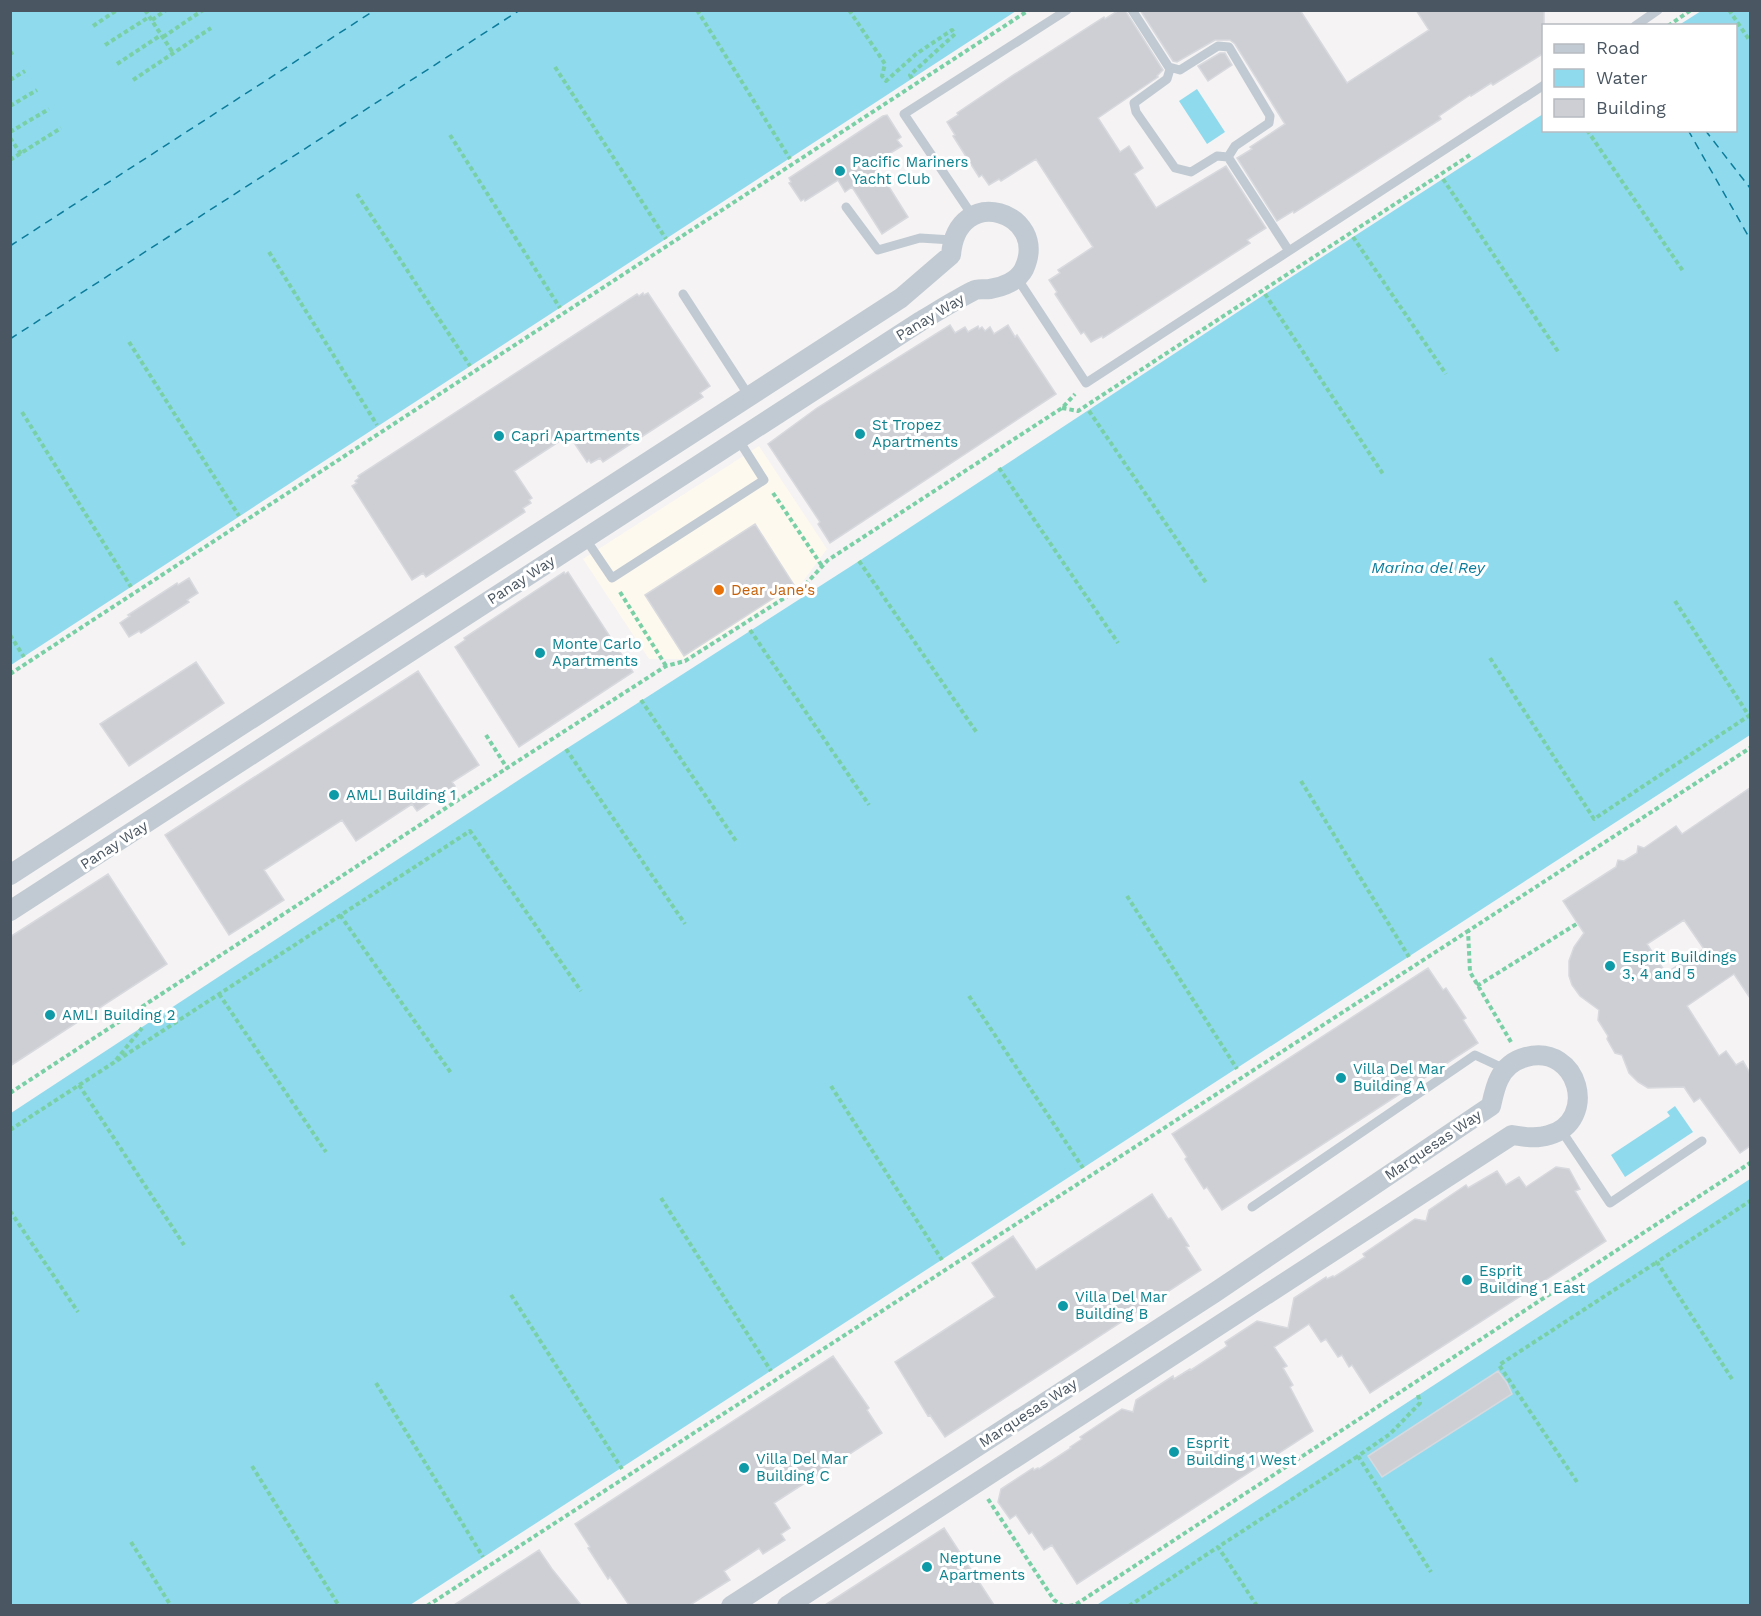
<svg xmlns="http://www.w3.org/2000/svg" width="1761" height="1616" viewBox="0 0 1761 1616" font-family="'Work Sans',sans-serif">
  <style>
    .commercial { fill: #fdf9ef }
    .water { fill: #90daee }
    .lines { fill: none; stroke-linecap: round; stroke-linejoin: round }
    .ferry { stroke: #0c7c9b; stroke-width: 1.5; stroke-dasharray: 8 6; stroke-linecap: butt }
    .building { fill: #cdcfd5; stroke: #d7d9de; stroke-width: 1.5; fill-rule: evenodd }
    .path { stroke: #7ad0a6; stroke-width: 4; stroke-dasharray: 4.5 3; stroke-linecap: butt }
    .lane { stroke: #c1cad2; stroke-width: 9 }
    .street { stroke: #c1cad2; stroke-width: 20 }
    .culture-dot { fill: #0f9aa8; stroke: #fff; stroke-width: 2 }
    .food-dot { fill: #e8710a; stroke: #fff; stroke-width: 2 }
    .labels { text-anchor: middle; stroke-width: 6; stroke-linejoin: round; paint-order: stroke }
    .culture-label { font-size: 15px; fill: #0d838f; stroke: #fff; text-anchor: start }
    .street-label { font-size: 15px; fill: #4a5661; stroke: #fff }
    .food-label { font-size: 15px; fill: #c56008; stroke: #fff; text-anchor: start }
    .water-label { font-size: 16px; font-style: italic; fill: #0c7c9b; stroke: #fff }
  </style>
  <rect width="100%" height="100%" fill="#f5f3f3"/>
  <path class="commercial" d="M 759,446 L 827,549 L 801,584 L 684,659 L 649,659 L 583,559 Z"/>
  <path class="water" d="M 11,10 L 1016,10 L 1016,11 L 11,665 Z
    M 1701,11 L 1750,11 L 1750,735 L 410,1605 L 11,1605 L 11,1113 L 566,749 L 859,561 L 1265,294 L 1543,114 L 1544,130 L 1736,130 L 1736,26 L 1679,25 Z
    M 1197,89 L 1225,132 L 1207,144 L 1179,101 Z
    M 1675,1106 L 1693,1132 L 1625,1177 L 1611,1155 L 1670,1116 L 1667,1112 Z
    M 1750,1179 L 1750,1605 L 1095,1606 Z"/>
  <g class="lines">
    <path class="ferry" d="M 1688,130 L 1750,239
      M 1705,130 L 1750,188
      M 10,246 L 375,10
      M 10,339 L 520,10"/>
  </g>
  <path class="building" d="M 1119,10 L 1125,10 L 1163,70 L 1157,76 L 1158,77 L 1098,118 L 1120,152 L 1129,146 L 1143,168 L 1134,174 L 1156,208 L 1226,166 L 1266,228 L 1247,240 L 1250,243 L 1103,338 L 1102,336 L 1091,342 L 1084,332 L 1081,334 L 1055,294 L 1057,292 L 1049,280 L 1060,273 L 1058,270 L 1093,247 L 1036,159 L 1001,181 L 999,179 L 989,185 L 982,175 L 979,177 L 953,136 L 955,135 L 947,122 L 958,115 L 957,113 L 1015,74 L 1104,17 L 1105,19 Z
    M 1140,10 L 1300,10 L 1347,83 L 1429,30 L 1416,10 L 1544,10 L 1544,53 L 1493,85 L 1491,83 L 1471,96 L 1470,95 L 1439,116 L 1441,119 L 1294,213 L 1293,211 L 1277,221 L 1237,158 L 1252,149 L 1250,147 L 1285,124 L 1235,44 L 1230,40 L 1215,40 L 1177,62 L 1173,61 Z
    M 1220,53 L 1225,53 L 1232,65 L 1208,81 L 1198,66 Z
    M 887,115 L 901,137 L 897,140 L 902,146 L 874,163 L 908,217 L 882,234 L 852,187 L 845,192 L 838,180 L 805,201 L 804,199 L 801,201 L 789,183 L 791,182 L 789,178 L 883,116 Z
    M 643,293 L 644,295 L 648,293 L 710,386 L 700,393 L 703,397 L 603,462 L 600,458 L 591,463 L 589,460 L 587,462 L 569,435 L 514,471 L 532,498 L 529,500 L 531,503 L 523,508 L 525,512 L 426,577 L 423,573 L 412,580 L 352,486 L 357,483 L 355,481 L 359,478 L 358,476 L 637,294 L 639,296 Z
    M 950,325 L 955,333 L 965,327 L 968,332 L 978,326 L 979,329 L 982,327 L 985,331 L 990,327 L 994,334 L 1008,325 L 1015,337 L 1017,335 L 1056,394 L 830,543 L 818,524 L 820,522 L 768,444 L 817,408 Z
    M 755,524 L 794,585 L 684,656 L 645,595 Z
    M 564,572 L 565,574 L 568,572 L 633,672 L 519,747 L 455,647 L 465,640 L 464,638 Z
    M 189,578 L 198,593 L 187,600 L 189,602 L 141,633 L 139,631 L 129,637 L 120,623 L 130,616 L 128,615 L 177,583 L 178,585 Z
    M 196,662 L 224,703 L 129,766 L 100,724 Z
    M 418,671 L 479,765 L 452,782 L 455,786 L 417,811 L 412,804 L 356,841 L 342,820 L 264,870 L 284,900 L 229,935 L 165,835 Z
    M 1750,788 L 1750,998 L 1734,974 L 1687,1006 L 1719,1056 L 1726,1051 L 1736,1065 L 1743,1061 L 1750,1073 L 1750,1146 L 1740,1153 L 1700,1098 L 1694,1102 L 1684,1087 L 1648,1088 L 1638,1082 L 1629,1073 L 1622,1055 L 1615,1053 L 1607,1039 L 1608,1036 L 1598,1020 L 1599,1010 L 1580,996 L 1572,985 L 1569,976 L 1569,961 L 1574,947 L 1584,933 L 1563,901 L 1616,867 L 1618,860 L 1624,861 L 1637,853 L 1638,846 L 1644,848 L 1676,826 L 1682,834 ZM 1684,920 L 1704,949 L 1666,973 L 1647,944 Z
    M 108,874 L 167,964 L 10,1066 L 10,937 Z
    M 1428,968 L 1443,990 L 1446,988 L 1466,1018 L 1463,1020 L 1478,1043 L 1222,1210 L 1207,1187 L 1204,1189 L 1185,1159 L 1187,1157 L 1172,1134 Z
    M 1556,1167 L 1569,1169 L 1580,1189 L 1575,1191 L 1606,1241 L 1370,1393 L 1352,1365 L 1349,1367 L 1342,1355 L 1338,1357 L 1326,1339 L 1321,1342 L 1309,1324 L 1285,1340 L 1274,1347 L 1287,1366 L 1283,1368 L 1293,1385 L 1290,1387 L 1313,1431 L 1077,1584 L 1052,1545 L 1044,1550 L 1032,1532 L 1029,1534 L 1016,1515 L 1010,1519 L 998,1502 L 1001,1489 L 1033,1468 L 1034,1470 L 1038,1468 L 1039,1469 L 1071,1448 L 1070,1447 L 1082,1439 L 1080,1437 L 1122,1409 L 1133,1412 L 1136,1400 L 1173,1376 L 1174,1379 L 1190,1369 L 1191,1370 L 1223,1349 L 1227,1346 L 1225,1342 L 1257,1321 L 1288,1328 L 1294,1298 L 1326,1277 L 1327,1279 L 1333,1276 L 1334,1277 L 1365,1257 L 1363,1254 L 1415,1219 L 1426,1221 L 1429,1210 L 1466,1185 L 1468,1188 L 1497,1171 L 1506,1185 L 1519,1177 L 1526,1187 Z
    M 1152,1194 L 1168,1219 L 1171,1218 L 1189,1246 L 1186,1247 L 1201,1270 L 945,1437 L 930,1415 L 928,1416 L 895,1362 L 995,1297 L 972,1263 L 1013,1236 L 1036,1270 Z
    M 833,1356 L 869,1408 L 867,1410 L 882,1433 L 774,1503 L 790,1528 L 781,1534 L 785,1540 L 763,1554 L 759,1548 L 724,1571 L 730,1580 L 690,1605 L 629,1605 L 610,1577 L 608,1579 L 588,1548 L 590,1547 L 575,1524 Z
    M 1498,1371 L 1507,1383 L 1512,1394 L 1382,1477 L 1368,1456 Z
    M 944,1528 L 994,1605 L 825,1605 Z
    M 539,1550 L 552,1569 L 581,1605 L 454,1605 Z"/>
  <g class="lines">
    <path class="path" d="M 145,10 L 173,53
      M 697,10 L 790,159
      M 849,10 L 885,64 L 882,76 L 886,81 L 916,54 L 952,30 L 955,34 L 910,75 L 912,79
      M 1729,10 L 1750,41
      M 152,20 L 166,10
      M 93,26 L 117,10
      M 1668,26 L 1691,10
      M 163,37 L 203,10
      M 105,45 L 149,17
      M 10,54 L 13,52
      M 117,64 L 161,35
      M 555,67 L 666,239
      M 10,80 L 25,71
      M 133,80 L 211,28
      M 10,106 L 37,90
      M 1587,130 L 1683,271
      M 10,132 L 49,109
      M 450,135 L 560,308
      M 10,138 L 21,154
      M 10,160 L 61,128
      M 1443,179 L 1559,353
      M 357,194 L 470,366
      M 1353,237 L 1446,374
      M 269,252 L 377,425
      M 1265,294 L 1383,474
      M 129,342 L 239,516
      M 1062,408 L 1078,411 L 1470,155
      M 1089,411 L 1207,584
      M 22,412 L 131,587
      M 999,468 L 1118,643
      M 773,493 L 822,566
      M 859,561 L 977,733
      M 620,592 L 666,666
      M 1675,601 L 1749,716
      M 750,630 L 869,805
      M 10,635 L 24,657
      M 1490,658 L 1594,819 L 1750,715
      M 10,674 L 1029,10
      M 641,700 L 736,841
      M 486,735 L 507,768 L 666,666 L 685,661 L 805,585 L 828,560 L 1062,408 L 1075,394
      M 566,749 L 685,924
      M 1301,781 L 1409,957
      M 1127,896 L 1237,1069
      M 340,915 L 451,1073
      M 1477,986 L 1578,923
      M 219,994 L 326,1152
      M 969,996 L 1083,1168
      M 1511,1042 L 1470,972 L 1468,931 L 1750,748
      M 116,1060 L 142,1028
      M 79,1085 L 184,1245
      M 831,1086 L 942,1260
      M 10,1093 L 507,768
      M 10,1130 L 470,831 L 581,991
      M 661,1198 L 771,1371
      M 10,1211 L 78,1312
      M 511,1295 L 622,1469
      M 1732,1379 L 1657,1262 L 1750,1201
      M 376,1383 L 483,1557
      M 1418,1395 L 1420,1403 L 1390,1434 L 1358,1456 L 1431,1572
      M 252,1466 L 339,1606
      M 1577,1482 L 1499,1365 L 1657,1262
      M 988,1499 L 1054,1600 L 1063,1606
      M 131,1542 L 171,1606
      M 427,1606 L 1468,931
      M 1069,1606 L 1075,1605 L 1750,1163
      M 1129,1606 L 1218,1547
      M 1257,1606 L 1218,1547 L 1358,1456"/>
    <path class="lane" d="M 1132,10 L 1170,69 L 1167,79 L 1134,103 L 1136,112 L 1175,168 L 1191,172 L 1217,156 L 1228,157 L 1289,251
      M 1635,26 L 1658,10
      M 1169,67 L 1180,70 L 1218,46 L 1229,47 L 1270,116 L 1269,123 L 1235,146 L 1228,157
      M 846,207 L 878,250 L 920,238 L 952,240
      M 972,215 L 904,114 L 1067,10
      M 1017,278 L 1086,383 L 1544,85
      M 683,294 L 749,396
      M 585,538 L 612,578 L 764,480 L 738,439
      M 1561,1130 L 1610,1203 L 1702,1141
      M 1252,1207 L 1475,1055 L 1505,1069"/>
    <path class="street" d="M 10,875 L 901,298 L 951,255 C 957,182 1050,212 1024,269 C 1018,281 1003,287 990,289 C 984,290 978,288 973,291 C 955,300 938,311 921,321 L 10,911
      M 731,1606 L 1214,1293 L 1491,1106 C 1493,1097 1495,1087 1499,1079 C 1504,1068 1514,1060 1526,1057 C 1579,1043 1599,1121 1549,1135 C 1537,1139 1524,1137 1512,1135 L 787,1606"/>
  </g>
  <g class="culture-dot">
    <circle cx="840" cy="171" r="6"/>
    <circle cx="860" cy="434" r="6"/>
    <circle cx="499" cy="436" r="6"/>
    <circle cx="540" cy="653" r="6"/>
    <circle cx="334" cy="795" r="6"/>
    <circle cx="1610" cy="966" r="6"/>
    <circle cx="50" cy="1015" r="6"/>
    <circle cx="1341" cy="1078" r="6"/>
    <circle cx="1467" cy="1280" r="6"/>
    <circle cx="1063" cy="1306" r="6"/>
    <circle cx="1174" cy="1452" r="6"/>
    <circle cx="744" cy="1468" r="6"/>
    <circle cx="927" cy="1567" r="6"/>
  </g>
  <circle class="food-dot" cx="719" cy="590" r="6"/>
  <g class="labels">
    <g class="culture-label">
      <text x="852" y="167">Pacific Mariners<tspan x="852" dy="17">Yacht Club</tspan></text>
      <text x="872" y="430">St Tropez<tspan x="872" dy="17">Apartments</tspan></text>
      <text x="511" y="441">Capri Apartments</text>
      <text x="552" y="649">Monte Carlo<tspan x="552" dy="17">Apartments</tspan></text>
      <text x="346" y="800">AMLI Building 1</text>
      <text x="1622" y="962">Esprit Buildings<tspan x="1622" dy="17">3, 4 and 5</tspan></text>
      <text x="62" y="1020">AMLI Building 2</text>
      <text x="1353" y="1074">Villa Del Mar<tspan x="1353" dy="17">Building A</tspan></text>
      <text x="1479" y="1276">Esprit<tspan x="1479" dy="17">Building 1 East</tspan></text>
      <text x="1075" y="1302">Villa Del Mar<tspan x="1075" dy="17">Building B</tspan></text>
      <text x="1186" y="1448">Esprit<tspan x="1186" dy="17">Building 1 West</tspan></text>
      <text x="756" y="1464">Villa Del Mar<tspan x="756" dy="17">Building C</tspan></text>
      <text x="939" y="1563">Neptune<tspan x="939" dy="17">Apartments</tspan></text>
    </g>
    <g class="street-label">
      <text transform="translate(930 317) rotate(-31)" y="5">Panay Way</text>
      <text transform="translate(521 580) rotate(-33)" y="5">Panay Way</text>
      <text transform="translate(114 845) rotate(-33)" y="5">Panay Way</text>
      <text transform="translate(1433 1145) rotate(-34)" y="5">Marquesas Way</text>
      <text transform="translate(1028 1413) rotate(-33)" y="5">Marquesas Way</text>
    </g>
    <g class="food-label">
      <text x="731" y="595">Dear Jane's</text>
    </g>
    <g class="water-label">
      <text x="1428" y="573">Marina del Rey</text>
    </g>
  </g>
  <rect width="1761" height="1616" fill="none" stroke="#4a5661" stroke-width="24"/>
  <rect x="1542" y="24" width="195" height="108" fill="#ffffff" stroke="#b7bbc0" stroke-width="1.5"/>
  <rect x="1554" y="44" width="30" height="9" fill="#c1cad2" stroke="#b7bbc0" stroke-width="1.5"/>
  <text x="1596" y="54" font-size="18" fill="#4a5661">Road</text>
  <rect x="1554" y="69" width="30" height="18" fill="#90daee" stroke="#b7bbc0" stroke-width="1.5"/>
  <text x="1596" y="84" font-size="18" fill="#4a5661">Water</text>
  <rect x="1554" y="99" width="30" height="18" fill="#cdcfd5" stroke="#b7bbc0" stroke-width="1.5"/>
  <text x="1596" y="114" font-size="18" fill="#4a5661">Building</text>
</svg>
